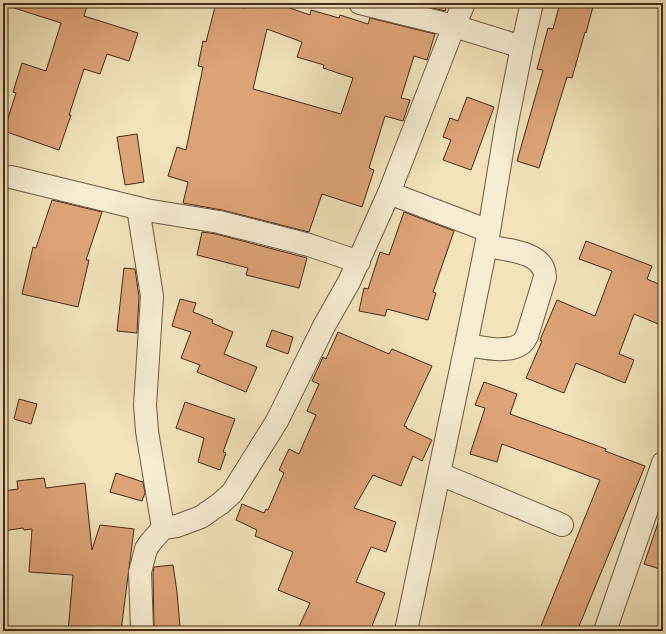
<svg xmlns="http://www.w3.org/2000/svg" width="666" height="634" viewBox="0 0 666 634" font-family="Alegreya,serif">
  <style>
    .building { fill: #dda477; stroke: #472b19; fill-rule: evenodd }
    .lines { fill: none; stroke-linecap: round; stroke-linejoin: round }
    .minor-casing { stroke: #725941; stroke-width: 24 }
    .minor { stroke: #f7edd2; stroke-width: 22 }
  </style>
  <rect width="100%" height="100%" fill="#f2e3ba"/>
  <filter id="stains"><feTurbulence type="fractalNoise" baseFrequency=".005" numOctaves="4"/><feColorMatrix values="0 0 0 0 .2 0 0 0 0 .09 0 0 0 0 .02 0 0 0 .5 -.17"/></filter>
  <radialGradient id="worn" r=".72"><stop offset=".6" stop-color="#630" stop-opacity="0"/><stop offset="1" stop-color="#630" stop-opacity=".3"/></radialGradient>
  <path class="building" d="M 11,3 L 88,3 L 84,16 L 138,33 L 129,61 L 107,54 L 100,74 L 84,69 L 69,115 L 71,115 L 59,150 L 4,131 L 16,93 L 13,92 L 22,63 L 46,71 L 61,23 L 11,7 Z
    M 216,3 L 223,3 L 245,8 L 246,3 L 268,3 L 284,7 L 284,6 L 310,15 L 311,10 L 339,18 L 340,15 L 368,24 L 370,18 L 435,34 L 427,60 L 414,56 L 401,98 L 410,100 L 403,121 L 385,116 L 369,168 L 374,170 L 362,207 L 322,194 L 309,232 L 222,210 L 183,203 L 188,182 L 168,176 L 177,147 L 186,150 L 203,67 L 198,66 L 203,41 L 206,42 ZM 267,29 L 302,42 L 297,57 L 324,65 L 323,68 L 353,78 L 341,114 L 253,89 Z
    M 413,3 L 448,3 L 445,11 Z
    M 560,3 L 594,3 L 586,33 L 585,32 L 572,78 L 567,77 L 539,168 L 517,161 L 543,70 L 537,69 L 548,28 L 553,29 Z
    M 467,97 L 494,107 L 471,170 L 443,160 L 451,140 L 443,137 L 450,118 L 458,121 Z
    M 137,134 L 144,182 L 125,185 L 117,137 Z
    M 52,200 L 102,212 L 86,260 L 89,260 L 78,307 L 22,294 L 33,247 L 36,248 Z
    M 404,212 L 454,231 L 433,292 L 436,293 L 428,320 L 387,309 L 385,316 L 359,311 L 364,288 L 368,289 L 380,252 L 389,255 Z
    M 202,232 L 216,234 L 307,258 L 299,288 L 246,275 L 248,268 L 197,255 Z
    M 586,241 L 652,266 L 647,279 L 663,286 L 663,326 L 634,314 L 619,354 L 634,360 L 625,383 L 576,363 L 564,393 L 526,378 L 542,341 L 540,340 L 557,300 L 595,316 L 612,271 L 579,259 Z
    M 124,268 L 135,269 L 139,297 L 137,333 L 117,331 Z
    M 180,299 L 196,303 L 193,312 L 213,320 L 212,323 L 233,332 L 224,354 L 257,367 L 246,392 L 197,372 L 200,365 L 181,358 L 191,332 L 172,326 Z
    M 272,330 L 293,337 L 288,354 L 266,346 Z
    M 338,332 L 389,354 L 392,349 L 432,366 L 404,426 L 407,427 L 406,428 L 432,440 L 422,461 L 413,456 L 401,486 L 373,475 L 354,508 L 396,522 L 386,552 L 371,547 L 356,582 L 385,593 L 370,631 L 297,631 L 310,603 L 278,590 L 293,552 L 255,536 L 257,530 L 236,520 L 242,504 L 264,513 L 266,509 L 268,510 L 284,473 L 279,470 L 289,449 L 299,454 L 316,415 L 307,411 L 319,384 L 312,381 L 323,357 L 326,359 Z
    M 484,382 L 517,394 L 510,414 L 606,449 L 605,451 L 645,466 L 577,631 L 539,631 L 600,480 L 502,444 L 497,462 L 470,454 L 485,408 L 475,405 Z
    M 19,399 L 37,404 L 31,424 L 14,419 Z
    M 185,402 L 235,419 L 223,452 L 226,453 L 220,470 L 198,462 L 204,438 L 176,428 Z
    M 116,473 L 143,482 L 145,493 L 142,501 L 110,492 Z
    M 44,478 L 46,488 L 85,483 L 92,550 L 100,525 L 134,529 L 121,631 L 68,631 L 73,575 L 29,572 L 32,529 L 24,530 L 23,528 L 3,531 L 3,491 L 18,489 L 17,481 Z
    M 660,517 L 663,518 L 663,570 L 644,564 Z
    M 173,565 L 177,592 L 180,627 L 154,629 L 153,573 L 154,567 Z"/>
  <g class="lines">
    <defs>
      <path id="minor" d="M 360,3 L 454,26 L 522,47
        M 11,177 L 146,210 L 219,222 L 309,245 L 359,262
        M 389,193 L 489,231
        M 138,208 L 152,296 L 145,405 L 147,431 L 163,528
        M 466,345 C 482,347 507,354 521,344 C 524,342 525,339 527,336 L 545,277 C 545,251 505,250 486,246
        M 440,474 L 562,525
        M 142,631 L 140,572 L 146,549 L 150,543 L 163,528 L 177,526 L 201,517 L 221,503 L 232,493 L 277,421 L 324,326 L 349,282 L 389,193 L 454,26 L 464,3
        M 406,631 L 466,345 L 489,231 L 506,127 L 522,47 L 532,3
        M 605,631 L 663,463"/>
    </defs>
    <use href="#minor" class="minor-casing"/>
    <use href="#minor" class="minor"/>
  </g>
  <rect width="666" height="634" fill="none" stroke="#f2e3ba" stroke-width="16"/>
  <rect x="4" y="4" width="658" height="626" fill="none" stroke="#472b19" stroke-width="2"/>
  <rect x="8" y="8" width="650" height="618" fill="none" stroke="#472b19"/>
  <rect width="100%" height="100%" filter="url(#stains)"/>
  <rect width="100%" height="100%" fill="url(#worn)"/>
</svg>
